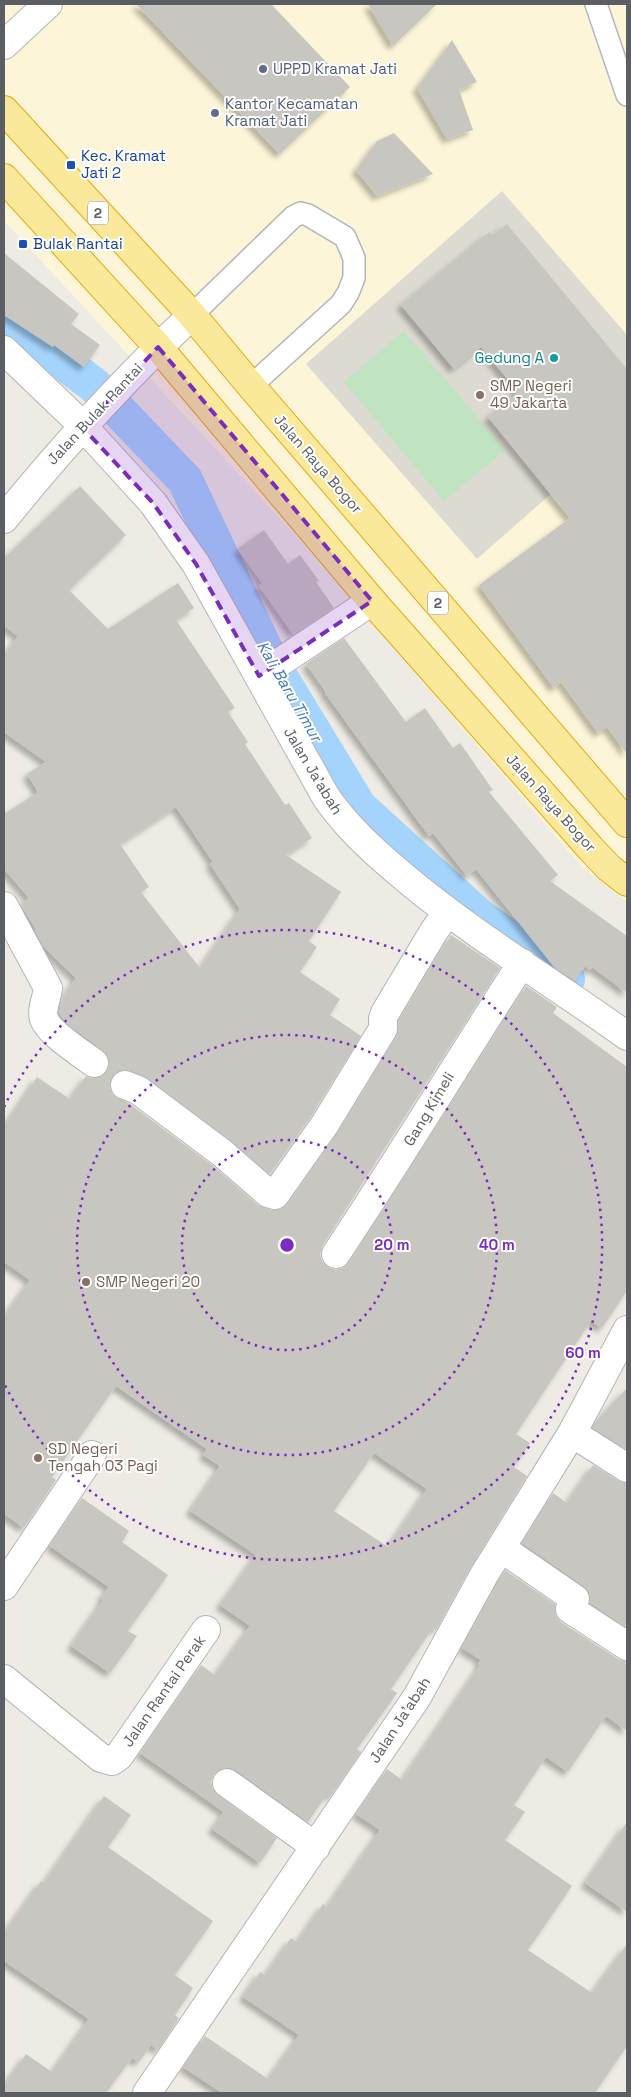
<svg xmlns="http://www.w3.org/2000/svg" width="631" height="2097" viewBox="0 0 631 2097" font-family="'Space Grotesk',sans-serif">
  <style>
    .commercial { fill: #fdf5d8 }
    .education { fill: #dddad1 }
    .green { fill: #c0e4c1 }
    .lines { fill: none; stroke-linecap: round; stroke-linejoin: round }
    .canal { stroke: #a4d3fc; stroke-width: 36 }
    .building { fill: #c8c6c0; fill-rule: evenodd; filter: url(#shadow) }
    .minor-tunnel { stroke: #c8c8c3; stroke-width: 28; stroke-dasharray: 28 14; stroke-linecap: butt }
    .service-casing { stroke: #b3b5ba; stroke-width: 24 }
    .minor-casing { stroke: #b3b5ba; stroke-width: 30 }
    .trunk-casing { stroke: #e8a807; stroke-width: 30 }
    .service { stroke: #fff; stroke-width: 21 }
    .minor { stroke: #fff; stroke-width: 28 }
    .trunk { stroke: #fae99a; stroke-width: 28 }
    .marked { fill: #7b2cbf; fill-opacity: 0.2; stroke: #7b2cbf; stroke-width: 4; stroke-dasharray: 10 6; stroke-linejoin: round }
    .ring { fill: none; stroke: #7b2cbf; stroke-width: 2.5; stroke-dasharray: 2.5 5 }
    .service-dot { fill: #5c6f8a; stroke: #fff; stroke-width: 2 }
    .transit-dot { fill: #1a4fb4; stroke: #fff; stroke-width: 2 }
    .culture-dot { fill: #0f9aa8; stroke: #fff; stroke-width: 2 }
    .education-dot { fill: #8d6e63; stroke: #fff; stroke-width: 2 }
    .labels { text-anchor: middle; stroke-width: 4; stroke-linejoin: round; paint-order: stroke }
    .shield { fill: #fff; stroke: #8c8e92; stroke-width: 1 }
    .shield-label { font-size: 14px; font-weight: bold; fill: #5b5e63 }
    .service-label { font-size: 15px; fill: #4e5e75; stroke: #fff; text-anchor: start }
    .transit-label { font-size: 15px; fill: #164399; stroke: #fff; text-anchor: start }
    .culture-label { font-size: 15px; fill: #0d838f; stroke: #fff; text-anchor: end }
    .education-label { font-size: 15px; fill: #785e54; stroke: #fff; text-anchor: start }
    .street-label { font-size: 15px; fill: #5b5e63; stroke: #fff }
    .water-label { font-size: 16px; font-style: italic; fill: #4479b6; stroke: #fff }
    .centre { fill: #7b2cbf; stroke: #fff; stroke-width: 2.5 }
    .ring-label { font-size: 15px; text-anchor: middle; font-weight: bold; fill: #7b2cbf; stroke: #fff; stroke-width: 4; stroke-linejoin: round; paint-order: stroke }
  </style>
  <defs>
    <filter id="shadow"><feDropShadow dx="-4.5" dy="4.5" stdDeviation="2.5" flood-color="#0004"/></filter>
  </defs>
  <rect width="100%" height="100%" fill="#edebe3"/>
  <path class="commercial" d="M 4,4 L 627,4 L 627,902 L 583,868 L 298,538 L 4,221 Z"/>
  <path class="education" d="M 502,191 L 627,335 L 627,427 L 477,559 L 306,364 Z"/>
  <path class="green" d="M 404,331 L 505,450 L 444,501 L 344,382 Z"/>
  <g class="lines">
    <path class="canal" d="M 4,318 L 94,385 L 185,480 L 271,662 L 359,807 L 480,917 L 567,979"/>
  </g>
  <path class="building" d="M 136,4 L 271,4 L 350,87 L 280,154 Z
    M 368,4 L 437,4 L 393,46 Z
    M 452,40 L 477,82 L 459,90 L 473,130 L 447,139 L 417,88 Z
    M 394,133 L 433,174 L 377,196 L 356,170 L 377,141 Z
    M 507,224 L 627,369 L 627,754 L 607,727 L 598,733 L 561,682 L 554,688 L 479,585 L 570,518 L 488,417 L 518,392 L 481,347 L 454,369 L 401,305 L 489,232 L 492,235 Z
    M 4,253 L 79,314 L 71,324 L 100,345 L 84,367 L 54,345 L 53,347 L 4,315 Z
    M 80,486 L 126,535 L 69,590 L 108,629 L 178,583 L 194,608 L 176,620 L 235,708 L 228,712 L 248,742 L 245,744 L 285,805 L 289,803 L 312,838 L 286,855 L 341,892 L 309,941 L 317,947 L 300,972 L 340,999 L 330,1015 L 361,1036 L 312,1115 L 270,1174 L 231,1141 L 144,1076 L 123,1070 L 116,1073 L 111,1079 L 110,1087 L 113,1095 L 130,1104 L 212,1165 L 258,1205 L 271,1210 L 280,1210 L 288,1204 L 338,1132 L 396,1037 L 399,1020 L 451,935 L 500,968 L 323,1245 L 320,1254 L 322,1261 L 328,1267 L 336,1270 L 343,1268 L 349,1263 L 526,986 L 557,1007 L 553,1013 L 627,1067 L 627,1291 L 602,1328 L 591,1321 L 516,1434 L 530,1443 L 514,1467 L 527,1476 L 471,1567 L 436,1630 L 433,1628 L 391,1689 L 397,1693 L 357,1749 L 361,1752 L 330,1797 L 327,1794 L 308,1822 L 236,1770 L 228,1767 L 221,1769 L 214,1774 L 211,1782 L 213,1789 L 218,1795 L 277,1838 L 260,1863 L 212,1829 L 224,1812 L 140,1753 L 201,1665 L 215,1675 L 250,1626 L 220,1605 L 256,1555 L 190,1511 L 220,1466 L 203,1455 L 207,1449 L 116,1386 L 52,1477 L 56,1480 L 24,1528 L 4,1514 L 4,1317 L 30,1280 L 4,1262 L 4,1127 L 37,1077 L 70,1099 L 86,1076 L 93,1079 L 101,1077 L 107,1072 L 110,1064 L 108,1056 L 104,1051 L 69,1025 L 59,1014 L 62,999 L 76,978 L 43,946 L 35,930 L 36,929 L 21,905 L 29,898 L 4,869 L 4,814 L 38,792 L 27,774 L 46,762 L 4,732 L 4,656 L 18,636 L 4,626 L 4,558 ZM 176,807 L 213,862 L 210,864 L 240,909 L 200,968 L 141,892 L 149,887 L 120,844 ZM 374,1453 L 427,1489 L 388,1547 L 334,1511 Z
    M 264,530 L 288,564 L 300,555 L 319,581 L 316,582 L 334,608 L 293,634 L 259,586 L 262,583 L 238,549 Z
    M 344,638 L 406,722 L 425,708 L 453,748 L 460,743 L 493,790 L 489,792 L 558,875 L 550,881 L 627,936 L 627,993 L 592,967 L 590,970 L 585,966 L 575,981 L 555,968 L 476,869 L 467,876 L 433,833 L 429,836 L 325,693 L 326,692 L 306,664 Z
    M 627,1388 L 627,1450 L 593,1428 L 596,1421 Z
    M 593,1465 L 619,1481 L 627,1483 L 627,1628 L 590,1603 L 589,1592 L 584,1586 L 522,1543 L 553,1493 L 567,1503 Z
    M 82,1498 L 129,1531 L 122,1542 L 168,1575 L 128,1631 L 137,1636 L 110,1673 L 71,1646 L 103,1600 L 101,1598 L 109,1587 L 50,1546 Z
    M 505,1570 L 555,1604 L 556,1616 L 561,1622 L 618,1659 L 627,1661 L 627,1731 L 606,1716 L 568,1772 L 546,1757 L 514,1805 L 525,1812 L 505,1840 L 572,1886 L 528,1950 L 592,1993 L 627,1944 L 627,2046 L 595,2093 L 222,2093 L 183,2067 L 205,2036 L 268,2079 L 299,2035 L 243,1997 L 260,1972 L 265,1975 L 291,1938 L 297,1942 L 323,1904 L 327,1907 L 380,1830 L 356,1814 L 387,1769 L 402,1780 L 480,1665 L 478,1664 L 481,1660 L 462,1648 Z
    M 104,1796 L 131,1815 L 108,1847 L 213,1921 L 175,1975 L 193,1988 L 175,2015 L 179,2018 L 158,2050 L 151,2045 L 139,2062 L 132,2058 L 106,2093 L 4,2093 L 4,2086 L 26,2054 L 52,2072 L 89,2019 L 4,1961 L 4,1933 L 41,1881 L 44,1883 Z
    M 627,1822 L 627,1912 L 585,1883 Z"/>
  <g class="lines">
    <path class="minor-tunnel" d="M 94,1063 L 125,1085"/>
    <defs>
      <path id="service" d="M 596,4 L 627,95
        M 192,315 L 293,217 L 301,213 L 308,215 L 345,237 L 354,258 L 354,278 L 348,293 L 341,304 L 251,386"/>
      <path id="minor" d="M 4,45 L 48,4
        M 4,350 L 78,421 L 153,503 L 196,564 L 326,797 C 346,826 371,849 397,871 C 469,933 551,981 627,1036
        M 4,519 C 62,447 125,379 192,315
        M 259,676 L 372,601
        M 4,906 L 48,988 C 47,998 41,1009 44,1019 C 49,1033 82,1054 94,1063
        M 125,1085 L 138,1090 L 222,1153 L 268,1193 L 275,1195 L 325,1124 L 383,1029 L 383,1019 L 385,1013 L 434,931 L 448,912
        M 336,1254 C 400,1158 459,1060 522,963
        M 572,1433 L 627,1468
        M 501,1548 L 575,1599 L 570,1609 L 627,1646
        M 4,1586 L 92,1455
        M 4,1679 L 101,1758 L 112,1761 L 119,1756 L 206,1630
        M 227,1783 L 316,1847
        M 147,2093 L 417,1697 L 484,1575 L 572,1433 L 627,1330"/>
      <path id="trunk" d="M 4,110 L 192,315 L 251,386 L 627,823
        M 4,178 L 158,347 L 372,601 L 591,849 L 609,868 L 627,882"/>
    </defs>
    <use href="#service" class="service-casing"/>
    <use href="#minor" class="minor-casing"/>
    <use href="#trunk" class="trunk-casing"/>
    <use href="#service" class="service"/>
    <use href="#minor" class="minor"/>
    <use href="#trunk" class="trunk"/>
  </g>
  <path class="marked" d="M 158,347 L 372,601 L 259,676 L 196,564 L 153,503 L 83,428 Z"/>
  <g class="ring">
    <circle cx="287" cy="1245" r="105"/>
    <circle cx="287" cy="1245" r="210"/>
    <path d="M4 1107A315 315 0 1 1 4 1383"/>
  </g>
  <g class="service-dot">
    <circle cx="263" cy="69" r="5"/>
    <circle cx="215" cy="113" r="5"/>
  </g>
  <g class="transit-dot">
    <rect x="66" y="160" width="10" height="10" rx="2.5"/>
    <rect x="18" y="239" width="10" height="10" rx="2.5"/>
  </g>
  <circle class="culture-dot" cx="554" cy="358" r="5"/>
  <g class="education-dot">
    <circle cx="480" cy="395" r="5"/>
    <circle cx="86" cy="1282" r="5"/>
    <circle cx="38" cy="1458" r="5"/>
  </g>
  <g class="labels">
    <g class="shield">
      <rect x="88" y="201.5" width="20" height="23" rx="4"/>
      <rect x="428" y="591.5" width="20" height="23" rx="4"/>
    </g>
    <g class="shield-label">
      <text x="98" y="218">2</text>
      <text x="438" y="608">2</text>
    </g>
    <g class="service-label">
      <text x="273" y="74">UPPD Kramat Jati</text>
      <text x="225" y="109">Kantor Kecamatan<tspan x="225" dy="17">Kramat Jati</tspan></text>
    </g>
    <g class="transit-label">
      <text x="81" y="161">Kec. Kramat<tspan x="81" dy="17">Jati 2</tspan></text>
      <text x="33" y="249">Bulak Rantai</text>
    </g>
    <g class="culture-label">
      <text x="544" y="363">Gedung A</text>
    </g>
    <g class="education-label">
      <text x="490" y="391">SMP Negeri<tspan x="490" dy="17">49 Jakarta</tspan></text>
      <text x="96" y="1287">SMP Negeri 20</text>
      <text x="48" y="1454">SD Negeri<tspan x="48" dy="17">Tengah 03 Pagi</tspan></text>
    </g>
    <g class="street-label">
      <text transform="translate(95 414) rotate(-47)" y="5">Jalan Bulak Rantai</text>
      <text transform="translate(318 464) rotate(49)" y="5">Jalan Raya Bogor</text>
      <text transform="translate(313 771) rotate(59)" y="5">Jalan Ja'abah</text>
      <text transform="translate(551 803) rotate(48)" y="5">Jalan Raya Bogor</text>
      <text transform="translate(429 1109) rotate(-59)" y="5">Gang Kimeli</text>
      <text transform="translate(164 1691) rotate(-55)" y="5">Jalan Rantai Perak</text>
      <text transform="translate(400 1720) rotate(-57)" y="5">Jalan Ja'abah</text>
    </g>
    <g class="water-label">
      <text transform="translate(290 691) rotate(60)" y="6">Kali Baru Timur</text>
    </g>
  </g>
  <circle cx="287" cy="1245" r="8" class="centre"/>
  <g class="ring-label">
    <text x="392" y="1250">20 m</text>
    <text x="497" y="1250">40 m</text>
    <text x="583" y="1358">60 m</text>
  </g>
  <rect width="631" height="2097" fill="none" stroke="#5b5e63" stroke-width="10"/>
</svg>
